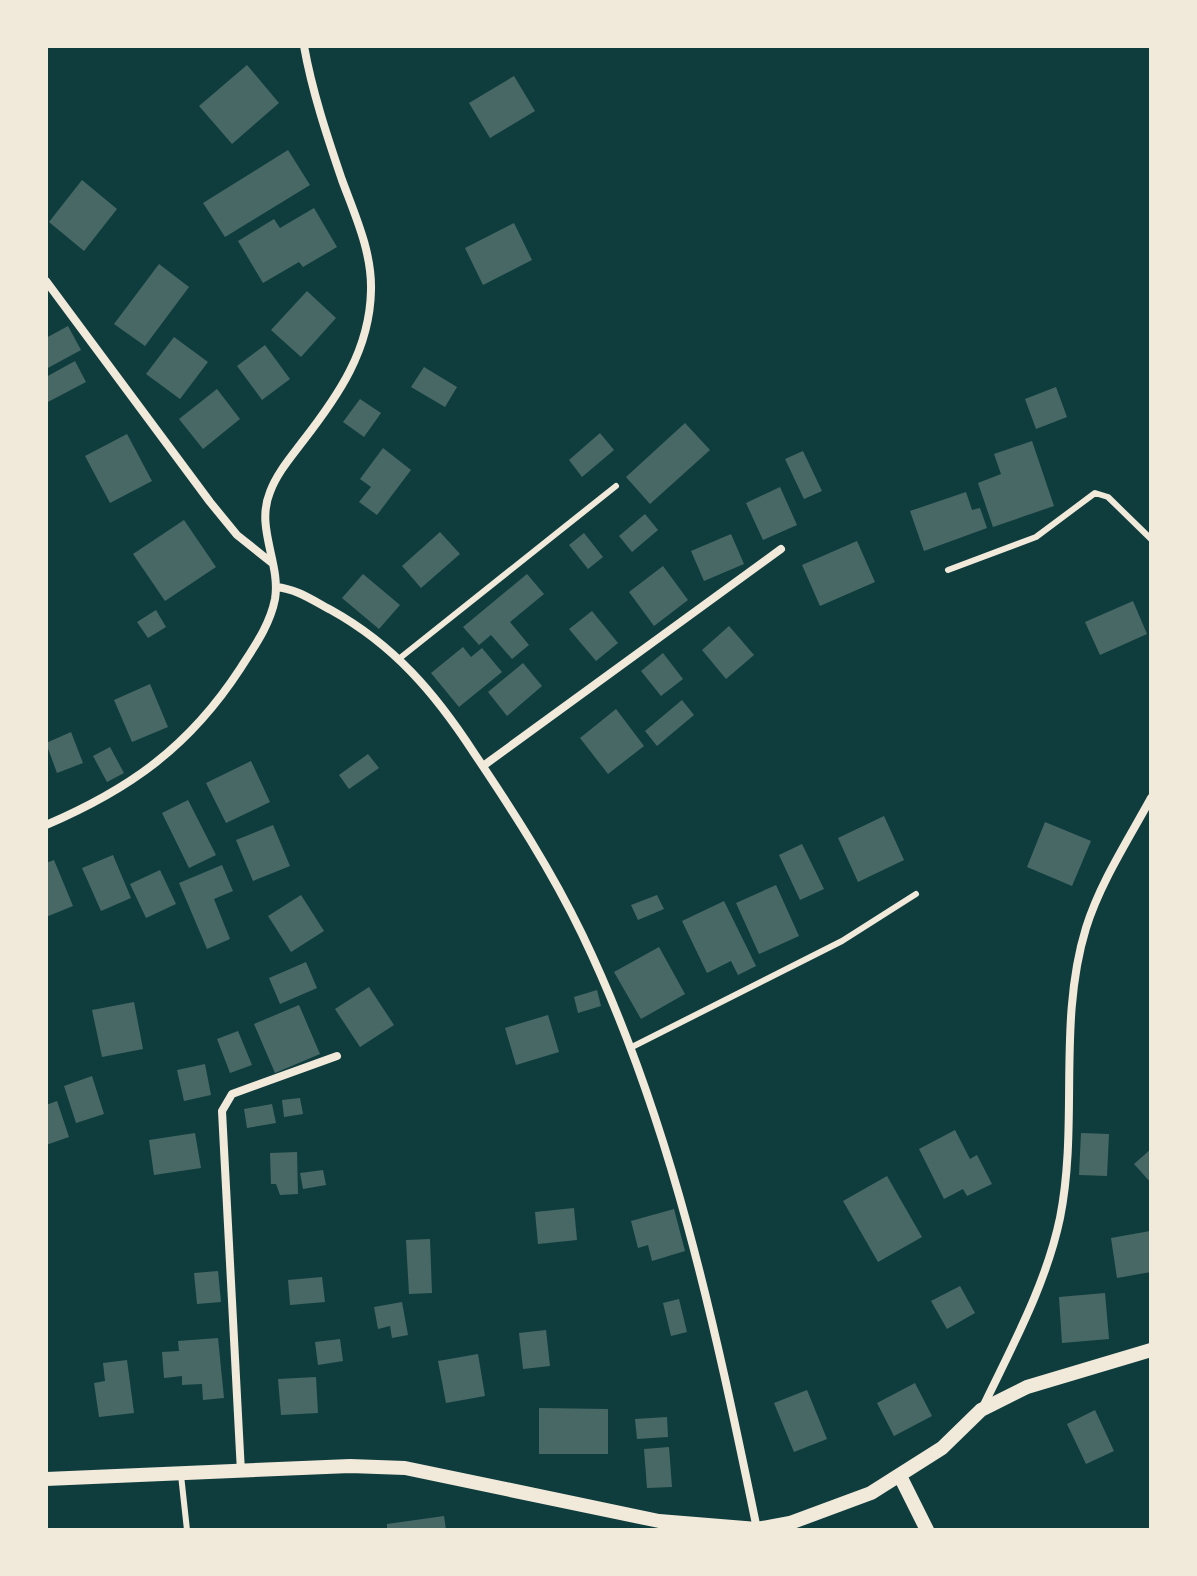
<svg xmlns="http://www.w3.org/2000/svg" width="1197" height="1576" viewBox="0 0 1197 1576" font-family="'Work Sans',sans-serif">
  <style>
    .building { fill: #486865 }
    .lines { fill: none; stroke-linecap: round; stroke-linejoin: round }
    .service { stroke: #f1e9da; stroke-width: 6 }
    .minor { stroke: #f1e9da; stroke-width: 8 }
    .tertiary { stroke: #f1e9da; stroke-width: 14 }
  </style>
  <rect width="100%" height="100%" fill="#0f3d3e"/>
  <path class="building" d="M 247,65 L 279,103 L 232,144 L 199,106 Z
    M 514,76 L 535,111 L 490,138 L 469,103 Z
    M 288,150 L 310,185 L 225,237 L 203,203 Z
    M 82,180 L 117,209 L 84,251 L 49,222 Z
    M 314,208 L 337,247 L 303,267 L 299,262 L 263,283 L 238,241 L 274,219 L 280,228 Z
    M 514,223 L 532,260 L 483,285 L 465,248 Z
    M 159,264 L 189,287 L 145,346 L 114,324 Z
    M 307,291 L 336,318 L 301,357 L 271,330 Z
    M 68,326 L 81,350 L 46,369 L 46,338 Z
    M 174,337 L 208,362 L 180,399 L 146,374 Z
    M 265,345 L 290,379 L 262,400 L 237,366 Z
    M 75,361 L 86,382 L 46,403 L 46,377 Z
    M 424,367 L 457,387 L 445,407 L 411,387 Z
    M 1056,387 L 1067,417 L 1036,429 L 1025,399 Z
    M 217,389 L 240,419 L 203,449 L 179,419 Z
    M 360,399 L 381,413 L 364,437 L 343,422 Z
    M 685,423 L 710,450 L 650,504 L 626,477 Z
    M 600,433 L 614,450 L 582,477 L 569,460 Z
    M 127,434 L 152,481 L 110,503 L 85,456 Z
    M 1032,441 L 1054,506 L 993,527 L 978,483 L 1001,474 L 994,454 Z
    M 383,448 L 411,470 L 377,515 L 359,502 L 371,487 L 360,479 Z
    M 803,451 L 822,491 L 804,499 L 785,459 Z
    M 780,487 L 797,525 L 763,540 L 746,503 Z
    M 966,492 L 972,510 L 980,508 L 987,528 L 924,551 L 910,511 Z
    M 645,514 L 658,530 L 632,552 L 619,536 Z
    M 184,520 L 216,567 L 165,601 L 133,554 Z
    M 440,532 L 460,554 L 421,588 L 402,566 Z
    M 584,533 L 603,557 L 588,569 L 569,545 Z
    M 731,534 L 744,564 L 704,581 L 691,551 Z
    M 857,541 L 875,582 L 820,606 L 802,565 Z
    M 663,566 L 688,600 L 654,626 L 629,592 Z
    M 363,574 L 400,605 L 379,629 L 342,598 Z
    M 527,574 L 544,594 L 510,622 L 529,645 L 512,659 L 491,635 L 479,645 L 463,627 Z
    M 1133,601 L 1147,634 L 1100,655 L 1085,622 Z
    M 156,610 L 166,627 L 148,638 L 137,622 Z
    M 592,611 L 618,643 L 596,661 L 569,629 Z
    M 729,626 L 754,655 L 726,679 L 702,650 Z
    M 463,647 L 471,657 L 482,648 L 502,672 L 459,707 L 431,673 Z
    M 663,653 L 683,679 L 661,696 L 641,671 Z
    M 523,663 L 542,686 L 507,716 L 488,692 Z
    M 150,684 L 168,727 L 132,742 L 114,700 Z
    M 682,700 L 694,715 L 657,746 L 645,731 Z
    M 616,709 L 644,746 L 608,774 L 580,738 Z
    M 71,732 L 83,763 L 57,773 L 46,743 Z
    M 110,747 L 124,773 L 107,782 L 93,756 Z
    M 368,754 L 379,768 L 349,789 L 339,775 Z
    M 251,761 L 270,802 L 226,823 L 206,783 Z
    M 188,800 L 216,855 L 189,868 L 162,813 Z
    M 884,816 L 904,860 L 858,882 L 838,838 Z
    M 1045,822 L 1091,841 L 1072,886 L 1027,867 Z
    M 273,825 L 290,866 L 253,881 L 236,840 Z
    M 802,844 L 824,889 L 800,900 L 779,855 Z
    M 113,855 L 131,898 L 101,911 L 82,868 Z
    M 54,860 L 73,906 L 46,917 L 46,863 Z
    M 222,865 L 233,891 L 214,899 L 230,939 L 207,949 L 179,883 Z
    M 160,870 L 176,904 L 146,918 L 130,884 Z
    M 776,885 L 799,936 L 759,954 L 736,903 Z
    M 301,895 L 324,931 L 291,952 L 268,916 Z
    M 657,895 L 664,909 L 638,920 L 631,905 Z
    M 724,901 L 756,966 L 738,975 L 731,961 L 707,973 L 682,921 Z
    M 659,947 L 685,994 L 641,1019 L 614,972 Z
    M 306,962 L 317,988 L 280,1004 L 269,978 Z
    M 369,987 L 394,1025 L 360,1047 L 335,1009 Z
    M 597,990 L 601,1006 L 578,1013 L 574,997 Z
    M 134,1002 L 143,1049 L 102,1057 L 92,1010 Z
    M 299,1005 L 320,1054 L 275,1073 L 254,1024 Z
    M 548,1015 L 559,1052 L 516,1065 L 505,1028 Z
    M 238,1031 L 252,1065 L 230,1073 L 217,1039 Z
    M 205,1064 L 211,1095 L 184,1101 L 177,1070 Z
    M 92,1076 L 104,1114 L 76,1123 L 64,1086 Z
    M 300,1098 L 303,1114 L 284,1117 L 282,1100 Z
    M 57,1101 L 69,1137 L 46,1145 L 46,1105 Z
    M 272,1104 L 276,1123 L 247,1128 L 244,1109 Z
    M 955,1130 L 970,1159 L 977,1155 L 992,1184 L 967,1196 L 963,1189 L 944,1199 L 919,1149 Z
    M 195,1133 L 201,1168 L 154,1175 L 149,1140 Z
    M 1081,1133 L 1109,1134 L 1107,1176 L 1079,1175 Z
    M 1151,1149 L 1151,1183 L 1134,1164 Z
    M 297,1152 L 298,1194 L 280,1195 L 276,1184 L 271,1184 L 270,1153 Z
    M 323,1170 L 326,1185 L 303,1189 L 300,1173 Z
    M 887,1176 L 922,1237 L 878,1262 L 843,1201 Z
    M 574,1208 L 577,1240 L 538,1244 L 535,1212 Z
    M 674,1209 L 685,1251 L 652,1261 L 648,1245 L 638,1248 L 631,1221 Z
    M 1150,1231 L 1151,1272 L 1117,1278 L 1111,1238 Z
    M 430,1239 L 432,1293 L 409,1294 L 406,1240 Z
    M 218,1271 L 221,1302 L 197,1304 L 194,1273 Z
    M 322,1277 L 325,1302 L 290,1305 L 288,1280 Z
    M 960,1286 L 975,1313 L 947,1329 L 931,1301 Z
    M 1105,1293 L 1109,1339 L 1062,1343 L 1059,1297 Z
    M 679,1299 L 687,1332 L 671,1336 L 663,1303 Z
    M 402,1302 L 408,1335 L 392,1338 L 390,1326 L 378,1329 L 374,1307 Z
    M 546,1330 L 550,1366 L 523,1369 L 519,1333 Z
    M 218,1338 L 224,1398 L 203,1400 L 202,1384 L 182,1385 L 182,1376 L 164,1378 L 162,1352 L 179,1351 L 178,1341 Z
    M 340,1339 L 343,1361 L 318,1365 L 315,1342 Z
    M 478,1354 L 485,1396 L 446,1403 L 438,1361 Z
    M 127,1360 L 134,1413 L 99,1417 L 94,1383 L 105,1381 L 103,1363 Z
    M 316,1377 L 318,1413 L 281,1415 L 278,1379 Z
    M 915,1383 L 932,1416 L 894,1436 L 877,1403 Z
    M 807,1390 L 827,1439 L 794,1452 L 774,1403 Z
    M 539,1408 L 608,1409 L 608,1454 L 539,1454 Z
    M 1095,1410 L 1114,1451 L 1086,1464 L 1067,1424 Z
    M 667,1417 L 668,1437 L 637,1439 L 635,1419 Z
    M 669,1447 L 672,1487 L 647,1488 L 644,1449 Z
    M 444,1516 L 446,1530 L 387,1530 L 387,1524 Z"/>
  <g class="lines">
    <path class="service" d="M 948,570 L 1036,537 L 1095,493 L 1108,497 L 1151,539
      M 400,658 L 616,486
      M 630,1048 L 842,941 L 916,894
      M 181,1475 L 187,1530"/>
    <path class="minor" d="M 46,281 L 210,502 L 237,535 L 272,563
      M 276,587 C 297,589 312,600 331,610 C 394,645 435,693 474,753 C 513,811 551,870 582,934 C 672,1121 715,1326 757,1529
      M 483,766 L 781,549
      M 46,825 C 130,789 189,747 240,669 C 254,647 270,625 275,599 C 281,563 255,528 270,492 C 277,473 291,457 303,441 C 338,396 370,350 371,290 C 372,252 355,215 342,180 C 327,136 312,91 304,46
      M 982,1409 C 1011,1348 1046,1285 1060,1218 C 1079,1123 1057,1022 1086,928 C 1100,883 1128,840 1151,798
      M 241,1472 L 222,1111 L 232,1094 L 337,1056"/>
    <path class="tertiary" d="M 901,1478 L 927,1530
      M 46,1479 L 350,1466 L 405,1468 L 659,1521 L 757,1529 L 790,1523 L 871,1493 L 942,1448 L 981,1410 L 1027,1387 L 1151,1350"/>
  </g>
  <rect width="1197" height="1576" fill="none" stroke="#f1e9da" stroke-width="96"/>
</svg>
